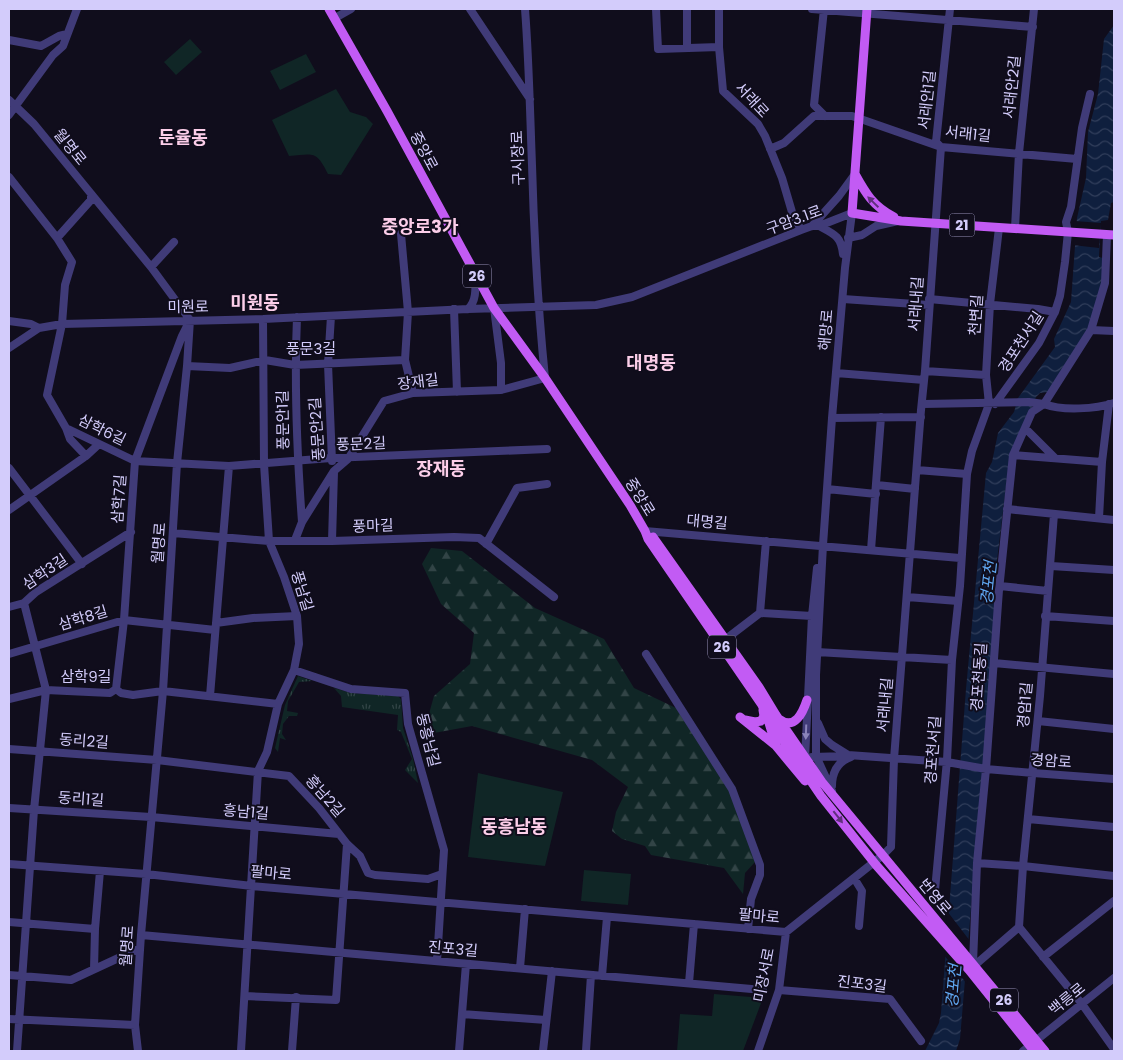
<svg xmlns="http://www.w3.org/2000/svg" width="1123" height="1060" viewBox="0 0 1123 1060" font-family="Poppins,'Noto Sans KR',sans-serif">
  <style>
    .grass { fill: url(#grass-tufts) }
    .forest { fill: url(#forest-firs) }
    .garden { fill: #102626 }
    .water { fill: url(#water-waves) }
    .pier { fill: #100d1c }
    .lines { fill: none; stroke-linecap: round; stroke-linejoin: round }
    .minor { stroke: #403b78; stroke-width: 8 }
    .major { stroke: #c25bf4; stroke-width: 9 }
    .oneway { fill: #60307d }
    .oneway2 { fill: #8a84ba }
    .labels { text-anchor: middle; stroke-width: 4; stroke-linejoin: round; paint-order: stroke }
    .shield { fill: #100d1c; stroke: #9893b8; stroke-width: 1 }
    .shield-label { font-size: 14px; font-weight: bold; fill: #d3ccfb }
    .street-label { font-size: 15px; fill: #d3ccfb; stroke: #100d1c }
    .water-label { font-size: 16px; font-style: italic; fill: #61a9f4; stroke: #100d1c }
    .quarter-label { font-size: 18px; font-weight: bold; fill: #fccee9; stroke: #100d1c }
  </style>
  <defs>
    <pattern id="grass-tufts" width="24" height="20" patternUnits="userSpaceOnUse" patternTransform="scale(1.25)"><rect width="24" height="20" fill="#102626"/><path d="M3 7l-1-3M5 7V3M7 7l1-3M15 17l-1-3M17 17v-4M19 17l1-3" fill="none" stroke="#324446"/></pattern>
    <pattern id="forest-firs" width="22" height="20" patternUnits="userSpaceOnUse" patternTransform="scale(1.25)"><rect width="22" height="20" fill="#102626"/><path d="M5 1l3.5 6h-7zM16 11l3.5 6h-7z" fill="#324446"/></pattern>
    <pattern id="water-waves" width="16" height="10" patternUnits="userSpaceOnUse" patternTransform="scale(1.25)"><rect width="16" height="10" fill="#0f1f3e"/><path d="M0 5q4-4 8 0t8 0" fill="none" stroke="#313e5b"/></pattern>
  </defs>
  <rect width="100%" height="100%" fill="#100d1c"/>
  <path class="grass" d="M 298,676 L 312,681 L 299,682 L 288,701 L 287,711 L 298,713 L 297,716 L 289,716 L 283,724 L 282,734 L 286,740 L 280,738 L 278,752 L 275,748 L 285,705 Z
    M 334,688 L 351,693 L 398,696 L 401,699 L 403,728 L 413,759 L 418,783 L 405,770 L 412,759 L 401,732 L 397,730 L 398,715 L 342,707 L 341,696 Z"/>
  <path class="forest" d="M 431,548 L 462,551 L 535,608 L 604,639 L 634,688 L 676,708 L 732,792 L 755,862 L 745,873 L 743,894 L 724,868 L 651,855 L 645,846 L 622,839 L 612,831 L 616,812 L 628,787 L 592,760 L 472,726 L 423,735 L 434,696 L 470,664 L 474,633 L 441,604 L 422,564 Z"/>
  <path class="garden" d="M 190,39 L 202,52 L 176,75 L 164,62 Z
    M 306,54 L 316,72 L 280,90 L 270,71 Z
    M 336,89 L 350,112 L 366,117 L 373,124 L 341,175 L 328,174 C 316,150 314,154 289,156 L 272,120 Z
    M 478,773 L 563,792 L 545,866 L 468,857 Z
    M 584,870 L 631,874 L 628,905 L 581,901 Z
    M 714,994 L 763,998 L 743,1051 L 677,1051 L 680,1014 L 712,1016 Z"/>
  <path class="water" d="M 1114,25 L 1114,202 L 1111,203 L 1108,220 L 1101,221 L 1099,257 L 1103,258 L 1104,282 L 1087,334 L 1085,333 L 1048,392 L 1040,393 L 1036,397 L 1019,439 L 1013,447 L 1009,462 L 994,585 L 996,593 L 993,648 L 960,1039 L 956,1051 L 925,1051 L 939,1023 L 941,1013 L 966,689 L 986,473 L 992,462 L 998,433 L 1014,412 L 1018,398 L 1055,347 L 1054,339 L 1071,302 L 1077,218 L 1086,178 L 1088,132 L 1098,94 L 1104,39 Z"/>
  <path class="pier" d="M 1074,221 L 1101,223 L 1099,248 L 1073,245 Z
    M 947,911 L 970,941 L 967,984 L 944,955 Z"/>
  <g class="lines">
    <path class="minor" d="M 470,9 L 530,99
      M 656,9 L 658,49 L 719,47
      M 687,9 L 687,48
      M 719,9 L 719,47 L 723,91 L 758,124 L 765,136 L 782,178 L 792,212 L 801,230
      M 812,9 L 1033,27
      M 824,9 L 814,105 L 825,116
      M 335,18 L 351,9
      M 9,40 L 41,46 L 59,36 L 67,34
      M 9,100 L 34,124 L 151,267 L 190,320 L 187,366 L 177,463 L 163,691 L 141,935 L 135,1025 L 138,1051
      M 9,115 L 53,55 L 63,46 L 77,9
      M 770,149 L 784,143 L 814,116 L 852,116 L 941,147 L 1077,159
      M 9,177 L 57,238 L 72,262 L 65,285 L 62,324 L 47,395 L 66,428 L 135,461 L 229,466 L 331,458 L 547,449
      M 812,226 L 839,196 L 855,174
      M 819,226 C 834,234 841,236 843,254
      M 1015,228 L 1019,153 L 1034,9
      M 401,234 L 408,312 L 405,360 L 413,393
      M 57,238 L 91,200 L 91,196
      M 848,238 L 862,235 L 876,226 L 898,221
      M 151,267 L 174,242
      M 843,299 L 929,305
      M 929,299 L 1038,309 L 1055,312
      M 494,308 L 501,363 L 501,390
      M 454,309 L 457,392
      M 468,309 C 478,300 475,284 475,272
      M 331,316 L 328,364 L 332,461
      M 297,317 C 294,386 297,454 302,522
      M 9,321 L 31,324 L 39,328
      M 1091,330 L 1114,331
      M 9,348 L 39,328 L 62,324 L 263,319 L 468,309 L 596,305 L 632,297 L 801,230 L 812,226 L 819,226 L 852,213
      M 187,366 L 230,368 L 265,360 L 295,365 L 405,360
      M 925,371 L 986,375
      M 836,373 L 924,380
      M 923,404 L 1029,402 L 1044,404 L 1091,330 L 1105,283 L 1107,235
      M 995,404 L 1039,343 L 1055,312 L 1060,296 L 1065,262 L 1068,232 L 1066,222 L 1071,207 L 1082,128 L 1090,94
      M 832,418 L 921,417
      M 66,428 L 70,439 L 86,456
      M 1025,428 L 1055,458
      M 1013,455 L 1102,462
      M 9,468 L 82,564
      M 917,470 L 967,474
      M 877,485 L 915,489
      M 827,489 L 876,494
      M 1007,509 L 1114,520
      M 9,510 L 86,456 L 99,444
      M 1054,514 L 1040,696 L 1023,866 L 1019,927 L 1082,1004 L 1114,1049
      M 1099,518 L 1102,462 L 1109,404
      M 645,531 L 960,558
      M 173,533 L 269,541 L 332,541 L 454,537 L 479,538 L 554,597
      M 295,540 L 302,522 L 334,471 L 348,459 L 384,401 L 413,393 L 501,390 L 545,378 C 538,308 534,236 532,165 C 530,113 529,61 525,9
      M 332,541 L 334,472
      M 486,544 L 517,488 L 547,484
      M 871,550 L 881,417
      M 1051,566 L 1114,570
      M 1000,586 L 1048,591
      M 907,597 L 958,601
      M 9,607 L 24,603 L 36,592 L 131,532
      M 760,613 L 766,541
      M 760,613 L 812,616
      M 1045,616 L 1114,621
      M 216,623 L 253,618 L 297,616
      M 722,642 L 760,613
      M 817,652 L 952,660
      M 9,654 L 124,620 L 215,630
      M 646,654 L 732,789 L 760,865 L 760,875 L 751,899 L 748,929
      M 994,663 L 1114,674
      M 294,670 L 351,689 L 405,693 L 408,724 L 444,850 L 437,961
      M 116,689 L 124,620 L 135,461 L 182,336 L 188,324
      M 116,689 L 121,693 L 133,695 L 163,691 L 278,704
      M 210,696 L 229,466
      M 9,699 L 46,690 L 110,693 L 116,689
      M 1038,721 L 1114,729
      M 818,723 L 825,739 L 832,745 L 848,755 L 947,762 L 986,769 L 1033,773 L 1114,779
      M 9,749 L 157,760 L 289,776 L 319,808 L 347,844 L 360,856 L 368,873 L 375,875 L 428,879 L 442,874
      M 812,757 L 848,756
      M 805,759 L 812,616 L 817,568
      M 832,786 C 832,772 837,762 851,757
      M 832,791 L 816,756 L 816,675 L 823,545 L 832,418 L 845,268 L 852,213
      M 9,808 L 151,817 L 339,834
      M 1028,819 L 1114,827
      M 977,863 L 1023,866 L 1114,876
      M 9,864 L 146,874 L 252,886 L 786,932 L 883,855 L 891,847 L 894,759 L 921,410 L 925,371 L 941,147 L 936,142 L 950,9
      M 854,878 L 862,891 L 859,926
      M 934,901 L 947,760 L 952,660 L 960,586 L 967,474 L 972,451 L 989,404 L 986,375 L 990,304 L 999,228
      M 9,922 L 95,929
      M 141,935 L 763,990
      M 1043,957 L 1114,901
      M 973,963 L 977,863 L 986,769 L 999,590 L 1013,455 L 1032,412 L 1044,404 C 1062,411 1096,409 1114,403
      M 975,965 L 1019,927
      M 520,968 L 525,909
      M 94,969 L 95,929 L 100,871
      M 9,975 L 71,980 L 140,948
      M 602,976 L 607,917
      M 689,983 L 694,924
      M 779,990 L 890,999 L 921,1041
      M 245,996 L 336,1000 L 347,844
      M 462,1014 L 546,1020
      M 9,1019 L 135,1025
      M 17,1051 L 34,810 L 46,690 L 24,603
      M 241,1051 L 258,771 L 267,752 L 278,704 L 294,670 L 299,644 L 297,616 L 284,577 L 269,541 L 264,464 L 263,319
      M 292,1051 L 296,997
      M 459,1051 L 466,964
      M 543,1051 L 552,971
      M 586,1051 L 591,975
      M 758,1051 L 779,990 L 786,932
      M 1023,1051 L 1114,978"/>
    <path class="major" d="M 329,9 L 387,111 L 494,308 L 545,378 L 630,505 L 645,531 L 648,539 L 762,705 L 768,718 L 821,796 L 876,865 L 969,970 L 1034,1051
      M 867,9 L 852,213 L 901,221 L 1114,235
      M 855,174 C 866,194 873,206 894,217
      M 653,537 L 759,687 L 776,715 L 822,782 L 1045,1051
      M 740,717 L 775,745
      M 779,719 C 795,731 803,712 807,700
      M 745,720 L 755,722 L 761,721 L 764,716 L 763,710
      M 769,723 L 776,746 L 805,781"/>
  </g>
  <defs><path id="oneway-solid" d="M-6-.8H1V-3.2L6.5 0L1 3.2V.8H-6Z" transform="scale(1.25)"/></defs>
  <g class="oneway">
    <use href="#oneway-solid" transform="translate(873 202) rotate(-136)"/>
    <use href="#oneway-solid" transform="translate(838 817) rotate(52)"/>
  </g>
  <use class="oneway2" href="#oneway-solid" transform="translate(806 732) rotate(92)"/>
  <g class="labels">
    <g class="shield">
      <rect x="949.5" y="213.5" width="25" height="23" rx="4"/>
      <rect x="463" y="264.5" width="28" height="23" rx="4"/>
      <rect x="708" y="635.5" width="28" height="23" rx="4"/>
      <rect x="990" y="988.5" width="28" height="23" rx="4"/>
    </g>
    <g class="shield-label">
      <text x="962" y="230">21</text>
      <text x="477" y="281">26</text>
      <text x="722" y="652">26</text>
      <text x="1004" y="1005">26</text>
    </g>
    <g class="street-label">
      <text transform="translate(1012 87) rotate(-84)" y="5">서래안2길</text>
      <text transform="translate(752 100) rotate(47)" y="5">서래로</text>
      <text transform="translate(927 100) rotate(-84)" y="5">서래안1길</text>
      <text transform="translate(968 134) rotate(6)" y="5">서래1길</text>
      <text transform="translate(70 147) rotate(51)" y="5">월명로</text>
      <text transform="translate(424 151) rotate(62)" y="5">중앙로</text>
      <text transform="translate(518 158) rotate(-92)" y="5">구시장로</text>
      <text transform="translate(794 220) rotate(-20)" y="5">구암3.1로</text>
      <text transform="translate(916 304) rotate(-86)" y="5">서래내길</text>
      <text transform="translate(188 307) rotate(-1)" y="5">미원로</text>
      <text transform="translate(976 315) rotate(-86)" y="5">천변길</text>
      <text transform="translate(826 330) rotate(-85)" y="5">해망로</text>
      <text transform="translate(1021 342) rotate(-57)" y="5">경포천서길</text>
      <text x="311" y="354">풍문3길</text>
      <text transform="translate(418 382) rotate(-7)" y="5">장재길</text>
      <text transform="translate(283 420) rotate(-91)" y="5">풍문안1길</text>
      <text transform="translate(317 429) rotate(-94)" y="5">풍문안2길</text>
      <text transform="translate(102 430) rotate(26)" y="5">삼학6길</text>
      <text transform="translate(361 444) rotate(-2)" y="5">풍문2길</text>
      <text transform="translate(640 497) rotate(58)" y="5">중앙로</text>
      <text transform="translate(119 499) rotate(-86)" y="5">삼학7길</text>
      <text transform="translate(707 522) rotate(5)" y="5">대명길</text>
      <text transform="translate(373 526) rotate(-2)" y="5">풍마길</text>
      <text transform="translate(159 543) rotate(-86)" y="5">월명로</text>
      <text transform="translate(45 572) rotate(-34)" y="5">삼학3길</text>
      <text transform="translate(302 591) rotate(73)" y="5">풍남길</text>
      <text transform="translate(83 618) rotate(-17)" y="5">삼학8길</text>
      <text x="86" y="682">삼학9길</text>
      <text transform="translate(979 677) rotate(-86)" y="5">경포천동길</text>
      <text transform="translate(885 705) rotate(-85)" y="5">서래내길</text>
      <text transform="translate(1025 705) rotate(-85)" y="5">경암1길</text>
      <text transform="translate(428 740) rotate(76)" y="5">동흥남길</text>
      <text transform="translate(84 741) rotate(4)" y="5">동리2길</text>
      <text transform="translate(933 750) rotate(-86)" y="5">경포천서길</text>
      <text transform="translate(1051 761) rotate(4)" y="5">경암로</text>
      <text transform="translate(325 796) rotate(49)" y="5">흥남2길</text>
      <text transform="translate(81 799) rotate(4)" y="5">동리1길</text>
      <text transform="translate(246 812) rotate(5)" y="5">흥남1길</text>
      <text transform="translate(271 873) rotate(5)" y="5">팔마로</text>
      <text transform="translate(935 897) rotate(50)" y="5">번영로</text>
      <text transform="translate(759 916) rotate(5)" y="5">팔마로</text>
      <text transform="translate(127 946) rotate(-86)" y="5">월명로</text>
      <text transform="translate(453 949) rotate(5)" y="5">진포3길</text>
      <text transform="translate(764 975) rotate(-79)" y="5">미장서로</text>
      <text transform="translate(862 984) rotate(7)" y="5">진포3길</text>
      <text transform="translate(1067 999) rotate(-39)" y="5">백릉로</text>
    </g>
    <g class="water-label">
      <text transform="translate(988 583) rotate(-84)" y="6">경포천</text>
      <text transform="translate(953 986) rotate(-85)" y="6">경포천</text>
    </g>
    <g class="quarter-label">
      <text x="183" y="144">둔율동</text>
      <text x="420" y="233">중앙로3가</text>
      <text x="255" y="309">미원동</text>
      <text x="651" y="369">대명동</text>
      <text x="441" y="475">장재동</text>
      <text x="514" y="833">동흥남동</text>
    </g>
  </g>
  <rect width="1123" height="1060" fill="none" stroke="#d3ccfb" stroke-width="20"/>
</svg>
